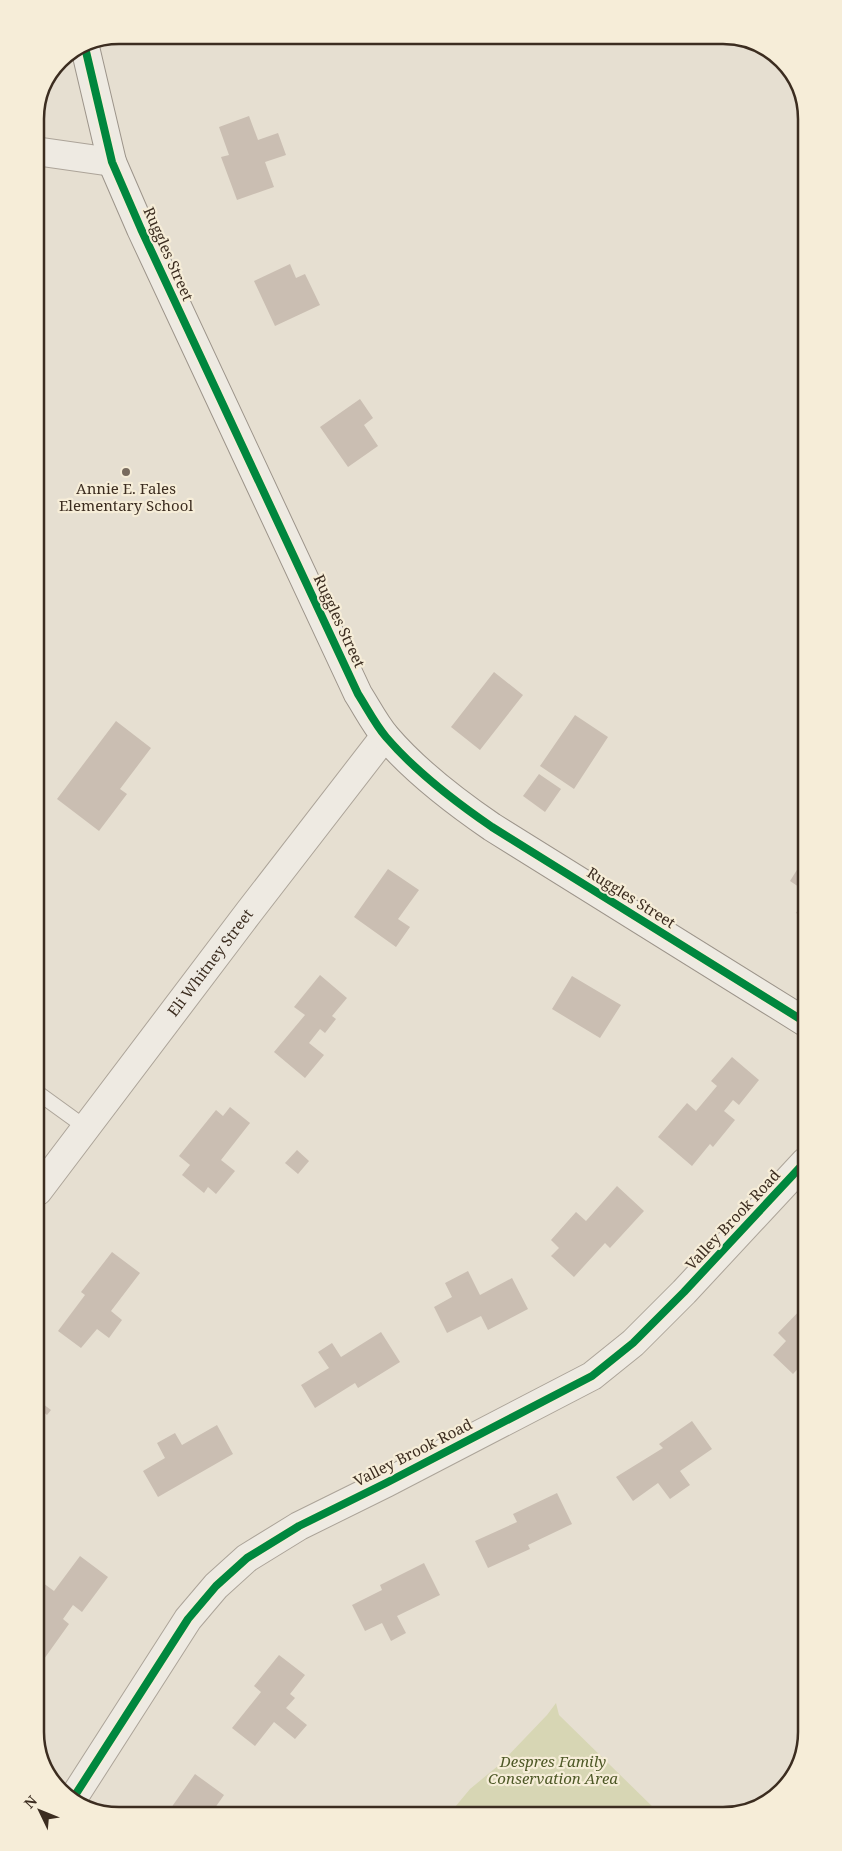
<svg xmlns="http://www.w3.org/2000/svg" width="842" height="1851" viewBox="0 0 842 1851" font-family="'Noto Serif',serif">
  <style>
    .green { fill: #d7d6b4 }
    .building { fill: #cabeb2 }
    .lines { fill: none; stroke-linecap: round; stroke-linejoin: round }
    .lane-casing { stroke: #aca499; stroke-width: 16 }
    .street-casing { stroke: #aca499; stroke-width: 30 }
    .secondary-casing { stroke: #9c948a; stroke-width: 30 }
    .lane { stroke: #eeeae2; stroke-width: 14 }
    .street { stroke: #eeeae2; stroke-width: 28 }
    .secondary { stroke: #eeeae2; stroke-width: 28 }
    .cycleway-casing { stroke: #f6edd8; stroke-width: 11 }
    .cycleway { stroke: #00873e; stroke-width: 8 }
    .poi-dot { fill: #786b5e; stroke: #f6edd8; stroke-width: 2 }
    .labels { text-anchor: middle; stroke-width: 4.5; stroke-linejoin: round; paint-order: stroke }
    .street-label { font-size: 15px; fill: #3c2d20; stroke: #f6edd8 }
    .poi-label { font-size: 15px; fill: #3c2d20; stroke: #f6edd8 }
    .park-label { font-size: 15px; font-style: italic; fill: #4e5927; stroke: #f6edd8 }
    .rim { fill: none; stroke: #3c2d20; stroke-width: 2.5 }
  </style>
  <rect width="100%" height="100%" fill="#e6dfd1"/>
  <path class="green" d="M 556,1703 L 559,1715 L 658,1812 L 450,1813 L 470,1789 L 499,1765 L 547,1715 Z"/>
  <path class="building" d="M 249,116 L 258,140 L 278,133 L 286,155 L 265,162 L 274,187 L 237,200 L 221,157 L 229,155 L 219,127 Z
    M 290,264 L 296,278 L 305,274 L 320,305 L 275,326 L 254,281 Z
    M 360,399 L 373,418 L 364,425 L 378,446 L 348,467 L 320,427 Z
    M 494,672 L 523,695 L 480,750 L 451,727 Z
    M 575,715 L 608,737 L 574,789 L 540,766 Z
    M 116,721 L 151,748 L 120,789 L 127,794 L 99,831 L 57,799 Z
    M 539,774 L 561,789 L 545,812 L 523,796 Z
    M 805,857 L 805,891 L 790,881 Z
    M 388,869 L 419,890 L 398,919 L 410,927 L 396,947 L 354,917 Z
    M 805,899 L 805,918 L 796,913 Z
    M 320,975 L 347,998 L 332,1016 L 336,1019 L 325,1033 L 320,1029 L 309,1043 L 324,1055 L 305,1078 L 274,1052 L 305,1015 L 294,1007 Z
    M 572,976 L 621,1005 L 600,1038 L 552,1009 Z
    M 732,1057 L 759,1080 L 739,1105 L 733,1100 L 724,1111 L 735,1120 L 713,1147 L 710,1144 L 692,1166 L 658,1137 L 687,1103 L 696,1111 L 717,1086 L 711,1081 Z
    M 230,1107 L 250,1123 L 221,1160 L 235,1171 L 216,1194 L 208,1187 L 204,1193 L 182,1175 L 190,1165 L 179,1156 L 216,1110 L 223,1116 Z
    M 297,1150 L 309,1161 L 298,1174 L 285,1163 Z
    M 617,1186 L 644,1211 L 610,1248 L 605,1243 L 574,1277 L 551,1256 L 559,1248 L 551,1240 L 576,1212 L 586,1221 Z
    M 112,1252 L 140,1273 L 111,1311 L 122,1320 L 109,1338 L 97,1329 L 81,1348 L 58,1331 L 85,1295 L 81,1292 Z
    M 468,1271 L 480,1295 L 512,1278 L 528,1309 L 488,1330 L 481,1316 L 447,1333 L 434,1307 L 452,1297 L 445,1283 Z
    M 806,1304 L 806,1344 L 799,1352 L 806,1360 L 793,1374 L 773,1355 L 786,1341 L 778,1333 Z
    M 381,1332 L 400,1362 L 358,1388 L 355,1383 L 315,1408 L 301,1385 L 329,1368 L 318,1352 L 332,1343 L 341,1357 Z
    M 39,1401 L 51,1410 L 47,1415 L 42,1411 L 39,1415 Z
    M 692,1421 L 712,1449 L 680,1471 L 690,1485 L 670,1499 L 658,1483 L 633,1501 L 616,1477 L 663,1448 L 659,1444 Z
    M 217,1425 L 233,1454 L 158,1497 L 143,1471 L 165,1458 L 157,1443 L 175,1433 L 182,1445 Z
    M 557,1493 L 572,1524 L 528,1545 L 530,1549 L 488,1568 L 475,1541 L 517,1522 L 513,1514 Z
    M 80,1556 L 108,1577 L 82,1612 L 73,1605 L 63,1619 L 69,1624 L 44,1659 L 39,1655 L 39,1580 L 54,1591 Z
    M 424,1563 L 440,1595 L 397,1616 L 406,1633 L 391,1641 L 382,1623 L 365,1631 L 352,1605 L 382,1590 L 380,1585 Z
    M 279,1655 L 305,1675 L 290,1694 L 295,1698 L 286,1708 L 307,1725 L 295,1739 L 274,1722 L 255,1746 L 232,1728 L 261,1692 L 254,1686 Z
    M 195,1774 L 224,1795 L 210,1815 L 166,1815 Z"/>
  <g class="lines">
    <defs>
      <path id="lane" d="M 38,1093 L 85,1127"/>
      <g id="street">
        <path d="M 35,151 L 112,162"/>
        <path id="s1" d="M 38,1191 L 249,912 L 385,736"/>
        <path d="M 72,1800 L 188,1619 L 216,1586 L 247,1558 L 299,1526 L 386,1483 L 592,1376 L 633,1343 L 684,1292 L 805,1162"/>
      </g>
      <path id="secondary" d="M 84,43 L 112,162 L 141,229 L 358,694 C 367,708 375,724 386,737 C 416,772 454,801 492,827 L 805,1022"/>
    </defs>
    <use href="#lane" class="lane-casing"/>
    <use href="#street" class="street-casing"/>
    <use href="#secondary" class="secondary-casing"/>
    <use href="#lane" class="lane"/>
    <use href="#street" class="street"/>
    <use href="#secondary" class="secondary"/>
    <defs>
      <path id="cycleway" d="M 84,43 L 112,162 L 141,229 L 358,694 C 367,708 375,724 386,737 C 416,772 454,801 492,827 L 805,1022
        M 72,1800 L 188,1619 L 216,1586 L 247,1558 L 299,1526 L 386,1483 L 592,1376 L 633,1343 L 684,1292 L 805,1162"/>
    </defs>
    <use href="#cycleway" class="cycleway-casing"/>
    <use href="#cycleway" class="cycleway"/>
  </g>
  <circle class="poi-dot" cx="126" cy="472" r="5"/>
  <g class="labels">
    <g class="street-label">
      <text transform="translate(168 254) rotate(66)" y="5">Ruggles Street</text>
      <text transform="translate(339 621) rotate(65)" y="5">Ruggles Street</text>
      <text transform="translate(631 898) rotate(32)" y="5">Ruggles Street</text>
      <text dy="5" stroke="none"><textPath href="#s1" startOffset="286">Eli Whitney Street</textPath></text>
      <text transform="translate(733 1220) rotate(-47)" y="5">Valley Brook Road</text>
      <text transform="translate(413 1453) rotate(-27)" y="5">Valley Brook Road</text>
    </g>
    <g class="poi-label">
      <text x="126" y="494">Annie E. Fales<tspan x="126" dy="17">Elementary School</tspan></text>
    </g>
    <g class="park-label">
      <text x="553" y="1767">Despres Family<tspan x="553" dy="17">Conservation Area</tspan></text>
    </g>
  </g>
  <path d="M0 0H842V1851H0ZM119 44H723A75 75 0 0 1 798 119V1732A75 75 0 0 1 723 1807H119A75 75 0 0 1 44 1732V119A75 75 0 0 1 119 44Z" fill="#f6edd8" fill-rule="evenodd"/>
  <path class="rim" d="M119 44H723A75 75 0 0 1 798 119V1732A75 75 0 0 1 723 1807H119A75 75 0 0 1 44 1732V119A75 75 0 0 1 119 44Z"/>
  <g transform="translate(40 1811) rotate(313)" stroke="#f6edd8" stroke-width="4" paint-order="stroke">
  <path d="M0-4L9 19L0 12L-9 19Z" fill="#3c2d20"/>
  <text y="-8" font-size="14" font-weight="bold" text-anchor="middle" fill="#3c2d20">N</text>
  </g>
</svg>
